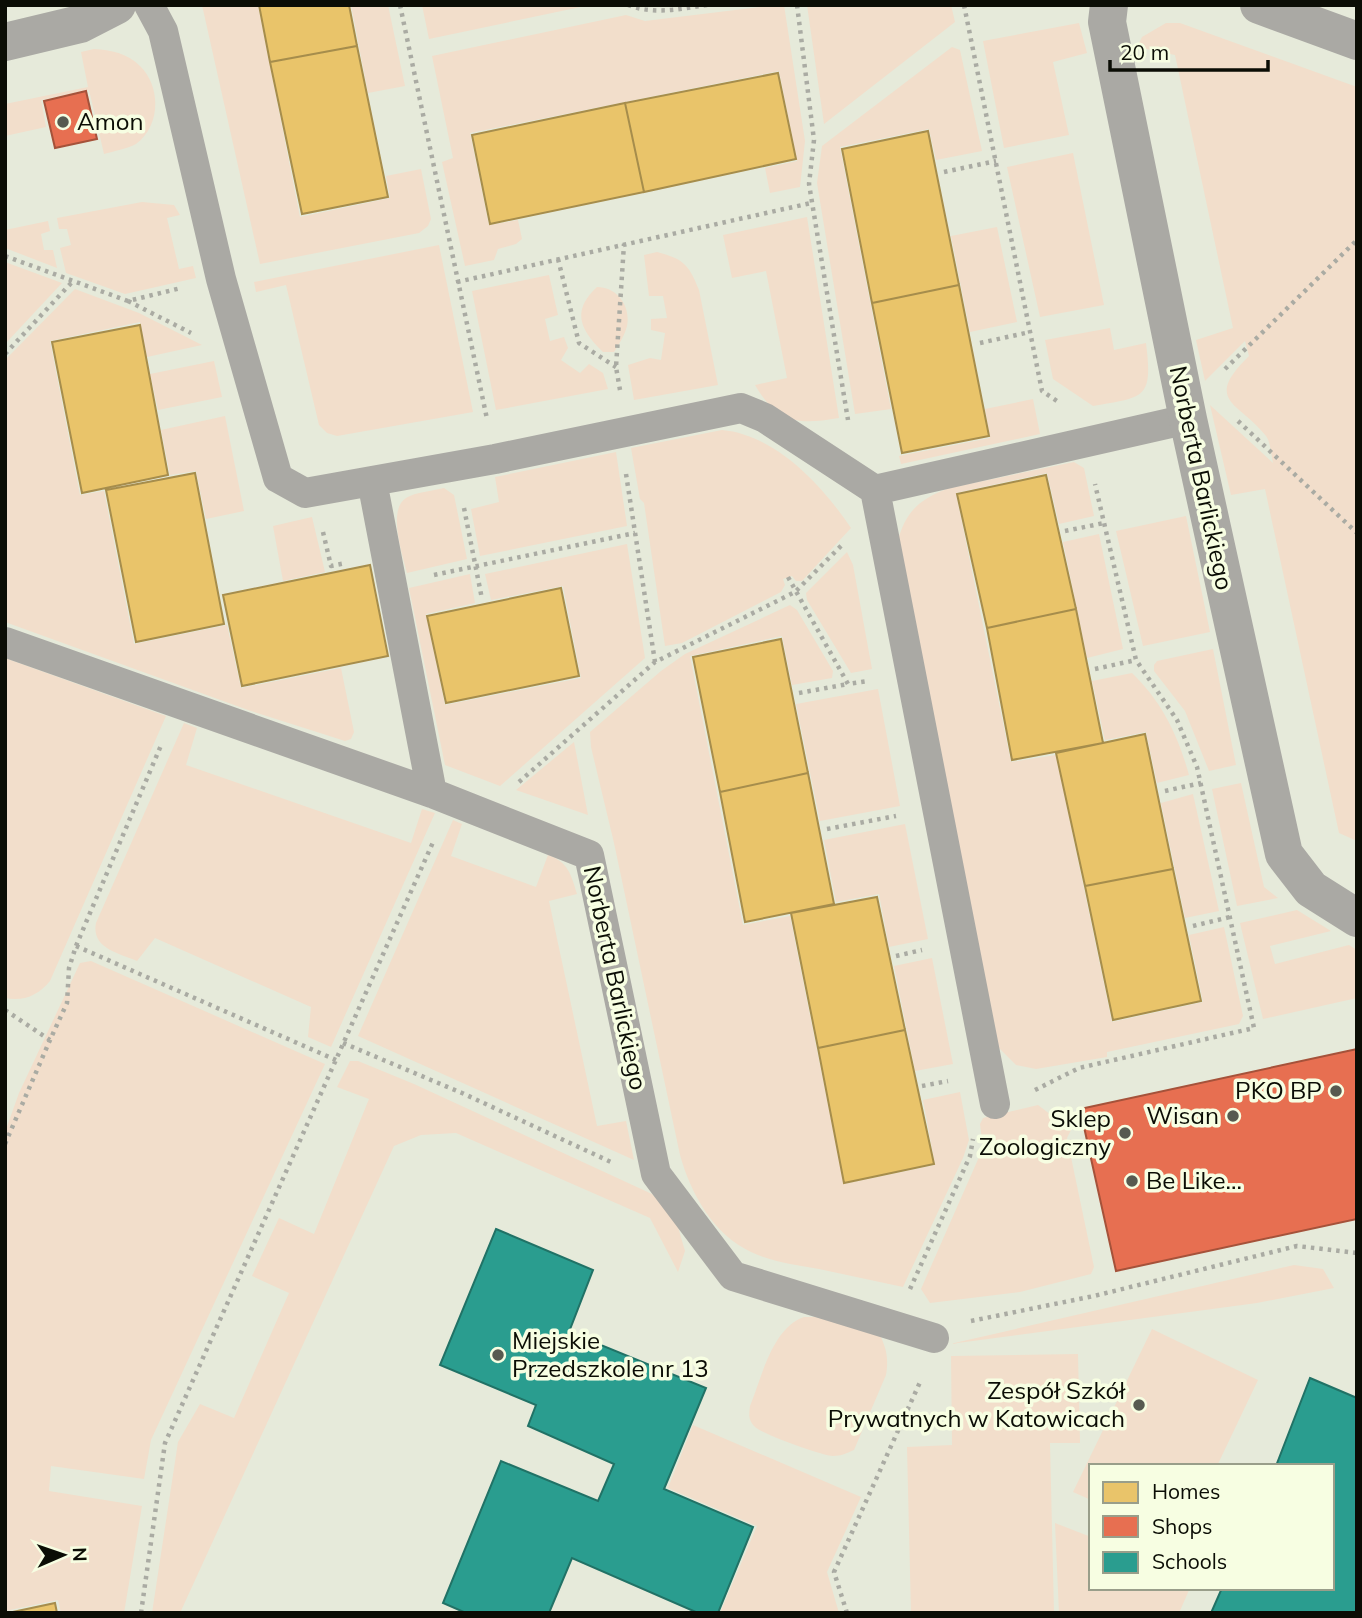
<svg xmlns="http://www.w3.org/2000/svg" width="1362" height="1618" viewBox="0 0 1362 1618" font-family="Mulish,sans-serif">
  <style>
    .green { fill: #f2decb }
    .homes { fill: #e9c46a; stroke: #a68d4c; stroke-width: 2 }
    .shops { fill: #e76f51; stroke: #a5523a; stroke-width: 2 }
    .schools { fill: #2a9d8f; stroke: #217266; stroke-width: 2 }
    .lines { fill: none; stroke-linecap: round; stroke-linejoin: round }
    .path { stroke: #aaaba3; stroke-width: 4.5; stroke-dasharray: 3.5 5; stroke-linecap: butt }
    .service { stroke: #aaa9a4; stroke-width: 30 }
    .minor { stroke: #aaa9a4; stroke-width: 38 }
    .poi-dot { fill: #585a50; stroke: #f7fee2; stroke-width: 2.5 }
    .labels { text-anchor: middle; stroke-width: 7; stroke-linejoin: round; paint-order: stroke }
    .poi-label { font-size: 24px; fill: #0b0d05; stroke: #f7fee2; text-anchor: end }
    .street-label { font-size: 24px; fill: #0b0d05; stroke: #f7fee2 }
  </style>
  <rect width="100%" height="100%" fill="#e6eada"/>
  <path class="green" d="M 202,5 L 258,5 L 300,217 L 390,198 L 386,176 L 421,169 L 431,219 L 428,226 L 419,233 L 260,264 Z
    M 351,5 L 388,5 L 405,86 L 368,93 Z
    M 422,5 L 590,5 L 429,39 Z
    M 776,5 L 784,5 L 805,141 L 800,187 L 770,193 L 765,168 L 797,161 L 779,71 L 470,133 L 489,225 L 518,220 L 522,239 L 516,244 L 498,249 L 494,260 L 465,266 L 442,162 L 453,158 L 432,56 L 626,15 L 645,21 Z
    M 807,5 L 951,5 L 955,22 L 824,124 Z
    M 1079,23 L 1087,53 L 1053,62 L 1069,135 L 1004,148 L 983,41 Z
    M 1166,23 L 1180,23 L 1357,87 L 1357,841 L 1339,833 L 1265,489 L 1231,495 L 1210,405 L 1273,463 C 1271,455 1271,443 1266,436 C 1240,402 1202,402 1249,356 L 1245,341 L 1205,381 L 1196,340 L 1233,328 L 1175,55 L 1137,47 L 1142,37 Z
    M 952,47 L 960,50 L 982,151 L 936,160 L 929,129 L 840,147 L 891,409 L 855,414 L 817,183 L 822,146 Z
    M 94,49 C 111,50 127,53 140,66 C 161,86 161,126 136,144 C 127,149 114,151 104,154 L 89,90 L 41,100 L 46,127 L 5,136 L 5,104 L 88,87 L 81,52 Z
    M 1073,153 L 1104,305 L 1040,317 L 1007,167 Z
    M 142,202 L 174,205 L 180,215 L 167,218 L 179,269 L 193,266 L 196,278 L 125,294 L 66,273 L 60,248 L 71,245 L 67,229 L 59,229 L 57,218 Z
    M 807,217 L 839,418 C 798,425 778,424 755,385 L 787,378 L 766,271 L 732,278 L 723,235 Z
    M 48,221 L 50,231 L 41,234 L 44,250 L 53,250 L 57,268 L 5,248 L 5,230 Z
    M 997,227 L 1017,322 L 970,332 L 951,236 Z
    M 439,245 L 473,412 L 337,436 L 327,433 L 319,425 L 286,285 L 256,292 L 254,282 Z
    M 657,252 C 684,259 689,265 699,290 L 718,385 L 634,400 L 628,365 L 650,358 L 661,360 L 665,333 L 651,330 L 651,319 L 667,318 L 663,296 L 649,296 L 644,255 Z
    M 5,262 L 62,283 L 5,344 Z
    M 549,275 L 558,315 L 545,319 L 550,341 L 564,337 L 568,348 L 561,360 L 580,373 L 589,364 L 603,373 L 608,389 L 496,410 L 472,291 Z
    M 597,287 C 617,287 631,306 627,326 C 625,335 619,344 614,352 L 603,352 C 580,330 571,311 597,287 Z
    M 75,289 L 139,313 L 202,345 L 147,357 L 140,322 L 50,341 L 80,495 L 104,491 L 134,644 L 227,625 L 241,688 L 341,668 L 354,732 L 351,739 L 345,741 L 248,710 L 5,622 L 5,360 Z
    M 1110,328 L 1114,350 L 1146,343 C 1153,399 1145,397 1093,406 L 1053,379 L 1045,340 Z
    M 214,361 L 222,397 L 158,410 L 150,374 Z
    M 1033,399 L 1040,434 L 901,464 L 899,456 L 990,438 L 985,409 Z
    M 225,416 L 244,511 L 206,519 L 196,471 L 170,475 L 161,430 Z
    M 722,430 C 776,435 822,485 851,528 L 802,581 L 796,581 L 792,576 L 783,579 L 785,585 L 781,592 L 682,643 L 665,646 L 644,503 L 640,499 L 631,448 Z
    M 616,452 L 627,526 L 480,556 L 471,509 L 499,502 L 495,477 Z
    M 1074,462 L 1084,468 L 1094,516 L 1059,524 L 1047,473 L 956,493 L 1011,762 L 1056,755 L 1112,1022 L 1203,1002 L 1189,935 L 1224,927 L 1243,1016 L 1239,1024 L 1107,1052 L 1107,1057 L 1036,1069 L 1016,1065 L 999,1048 L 897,543 C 906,511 918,500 949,488 Z
    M 444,488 L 454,495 L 467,559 L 407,573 C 403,556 387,510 406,498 C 416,492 432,491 444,488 Z
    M 1186,516 L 1210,632 L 1143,646 L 1116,531 Z
    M 312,517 L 325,572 L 283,581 L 273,526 Z
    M 1099,534 L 1123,649 L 1087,658 L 1063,542 Z
    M 627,544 L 645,658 L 500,786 L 445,765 L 409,588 L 470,574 L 475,603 L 426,614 L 445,705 L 581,678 L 563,586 L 491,600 L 485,574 Z
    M 847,552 L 853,565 L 872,669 L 851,673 L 807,600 L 806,593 Z
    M 790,605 L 797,610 L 833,671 L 832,678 L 792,685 L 782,636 L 690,656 L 743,925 L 790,916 L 844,1184 L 935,1165 L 923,1100 L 960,1092 L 969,1140 L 963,1158 L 903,1287 C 875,1281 847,1275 819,1269 C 796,1265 772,1262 751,1252 C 713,1234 691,1194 680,1155 L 614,843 L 591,747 L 590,732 L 661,671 L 685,654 Z
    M 1213,649 L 1236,765 L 1209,771 L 1185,711 L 1154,671 L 1154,665 L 1157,661 Z
    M 5,658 L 166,716 L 50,981 C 39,995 23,1002 5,998 Z
    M 1132,673 C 1162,702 1178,735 1189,775 L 1157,783 L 1146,732 L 1105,740 L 1092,681 Z
    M 878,689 L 900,806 L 820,821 L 796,704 Z
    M 184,723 L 197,728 L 186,765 L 411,843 L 422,809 L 435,813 L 331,1047 L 308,1037 L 311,1007 L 155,938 L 137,961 C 118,953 91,948 96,923 Z
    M 574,742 L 588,815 L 516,790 Z
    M 1241,783 L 1264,887 L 1278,898 L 1237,906 L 1212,789 Z
    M 1193,794 L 1219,911 L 1185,918 L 1161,803 Z
    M 453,820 L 462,824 L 451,856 L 536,887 L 548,855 C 568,862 571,874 577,894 L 549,901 L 597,1126 L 626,1121 L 634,1160 L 358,1036 Z
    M 905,824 L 928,939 L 889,947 L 879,894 L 836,902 L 824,840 Z
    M 1297,910 L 1331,931 L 1270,946 L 1275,964 L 1349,945 L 1357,950 L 1357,998 L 1263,1019 L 1240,923 Z
    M 932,958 L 953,1064 L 915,1071 L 894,966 Z
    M 91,961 L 325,1064 L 151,1440 L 144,1479 L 51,1466 L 49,1491 L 142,1506 L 124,1613 L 61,1613 L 58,1600 L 5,1611 L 5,1132 L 19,1093 L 80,963 Z
    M 350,1061 L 358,1061 L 414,1084 L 652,1194 L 676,1220 L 685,1251 L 678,1272 L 650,1218 L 456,1133 L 421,1135 L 394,1146 L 180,1613 L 152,1613 L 178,1442 L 200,1404 L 234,1418 L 289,1293 L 252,1276 L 279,1218 L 314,1234 L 369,1099 L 337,1087 Z
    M 1038,1105 L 1071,1130 L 1067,1138 L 1094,1267 L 1091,1274 L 1020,1292 L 930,1303 L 921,1289 L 983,1148 L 980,1124 L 983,1118 Z
    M 1294,1265 L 1323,1269 L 1334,1288 L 1257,1303 L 950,1344 Z
    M 804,1317 L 815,1317 L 879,1333 C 886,1347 889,1358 886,1375 L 854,1450 C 847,1453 841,1456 833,1456 C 822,1456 762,1434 755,1427 C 748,1420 749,1415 750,1406 C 762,1377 772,1328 804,1317 Z
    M 1152,1329 L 1258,1380 L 1217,1466 L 1091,1466 L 1091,1500 L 1073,1492 Z
    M 1078,1354 L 1080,1443 L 1050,1443 L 1054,1613 L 911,1613 L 907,1447 L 952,1445 L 951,1356 Z
    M 693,1425 L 861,1497 L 827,1572 L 839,1613 L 720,1613 L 757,1526 L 668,1488 Z
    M 1055,1523 L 1091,1537 L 1091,1588 L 1190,1588 L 1179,1613 L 1059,1613 Z"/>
  <path class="homes" d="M 259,5 L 349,5 L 357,46 L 270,62 Z
    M 357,46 L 388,197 L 302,214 L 270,62 Z
    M 778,73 L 796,159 L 644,192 L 625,103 Z
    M 625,103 L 644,192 L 490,224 L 472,135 Z
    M 928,131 L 959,285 L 872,303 L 842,149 Z
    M 959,285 L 989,436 L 902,453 L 872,303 Z
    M 140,325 L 168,475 L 82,493 L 52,342 Z
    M 195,473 L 224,624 L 136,642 L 106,490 Z
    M 1046,475 L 1076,609 L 987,628 L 957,494 Z
    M 370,565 L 388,656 L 242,686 L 223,595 Z
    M 561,588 L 579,676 L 446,703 L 427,616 Z
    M 1076,609 L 1103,743 L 1012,760 L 987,628 Z
    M 781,639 L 808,773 L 720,792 L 693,657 Z
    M 1145,734 L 1173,869 L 1085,886 L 1056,753 Z
    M 808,773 L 834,904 L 745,922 L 720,792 Z
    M 1173,869 L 1201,1001 L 1113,1020 L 1085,886 Z
    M 877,897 L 905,1030 L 818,1048 L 791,913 Z
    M 905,1030 L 934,1164 L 844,1183 L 818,1048 Z
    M 55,1603 L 57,1613 L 8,1613 Z"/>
  <path class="shops" d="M 86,91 L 97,139 L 55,148 L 44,101 Z
    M 1357,1049 L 1357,1219 L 1116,1271 L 1080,1109 Z"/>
  <path class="schools" d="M 496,1229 L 593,1270 L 569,1332 L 706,1388 L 664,1489 L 753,1527 L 718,1613 L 698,1613 L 572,1558 L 549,1613 L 466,1613 L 443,1603 L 501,1461 L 598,1501 L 614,1464 L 528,1426 L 536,1405 L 440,1365 Z
    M 1310,1378 L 1357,1398 L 1357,1613 L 1211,1613 L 1222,1588 L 1332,1588 L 1332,1466 L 1276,1466 Z"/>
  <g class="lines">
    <path class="path" d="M 400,5 L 487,419
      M 628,5 C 654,15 680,9 707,5
      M 797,5 L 814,140 L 809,184 L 848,420
      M 964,5 L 1042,391 L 1060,403
      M 944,172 L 996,161
      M 5,256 L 128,301 L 181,288
      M 558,259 L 579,343 L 616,367
      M 457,282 L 811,203
      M 128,301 L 191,333
      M 980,343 L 1030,332
      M 5,354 L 74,280
      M 1225,369 L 1357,240
      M 620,390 L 616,367 L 624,244
      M 1238,421 L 1357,533
      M 626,474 L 655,662
      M 464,508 L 482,599
      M 1065,531 L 1104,523
      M 323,532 L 331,566 L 346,563
      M 434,575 L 635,533
      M 788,577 L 848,684 L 868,681
      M 1095,669 L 1136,660
      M 799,693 L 848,684
      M 519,782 L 655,662 L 795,592 L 842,545
      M 1165,791 L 1201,783
      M 827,829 L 896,816
      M 1193,926 L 1230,917
      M 76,946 L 336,1060
      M 896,956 L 922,950
      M 5,1010 L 50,1040 L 67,1003 L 69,968 L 76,946 L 162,743
      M 343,1043 L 462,1093 L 611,1162
      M 922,1086 L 948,1081
      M 1035,1090 L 1079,1068 L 1254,1028 L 1197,767 L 1177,720 L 1136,660 L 1095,484
      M 5,1144 L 50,1040
      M 910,1289 L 970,1156 L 973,1139
      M 971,1321 L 1094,1296 L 1297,1246 L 1357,1253
      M 141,1613 L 165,1443 L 434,840
      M 847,1613 L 834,1572 L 921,1380"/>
    <path class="service" d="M 149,5 L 163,31 L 221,279 L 278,478 L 305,493 L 495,459 L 741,408 L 765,418 L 875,490 L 995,1104
      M 372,481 L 432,793
      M 875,490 L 1188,419
      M 5,642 L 432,793 L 589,855 L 656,1174 L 733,1276 L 934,1338"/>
    <path class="minor" d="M 1109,5 L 1107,22 L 1188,419 L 1284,854 L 1311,889 L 1357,918
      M 1259,5 L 1357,41
      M 5,42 L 80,24 L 117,5"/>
  </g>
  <g class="poi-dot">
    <circle cx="63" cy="122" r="7"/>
    <circle cx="1336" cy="1091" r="7"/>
    <circle cx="1233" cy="1116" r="7"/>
    <circle cx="1125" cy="1133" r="7"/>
    <circle cx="1132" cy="1181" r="7"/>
    <circle cx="498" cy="1355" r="7"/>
    <circle cx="1139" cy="1405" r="7"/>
  </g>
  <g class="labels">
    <g class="poi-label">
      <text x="77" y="130" text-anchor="start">Amon</text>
      <text x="1322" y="1099">PKO BP</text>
      <text x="1219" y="1124">Wisan</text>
      <text x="1111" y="1127">Sklep<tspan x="1111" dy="28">Zoologiczny</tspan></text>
      <text x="1146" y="1189" text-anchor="start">Be Like…</text>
      <text x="512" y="1349" text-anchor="start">Miejskie<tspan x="512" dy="28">Przedszkole nr 13</tspan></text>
      <text x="1125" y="1399">Zespół Szkół<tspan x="1125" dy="28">Prywatnych w Katowicach</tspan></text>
    </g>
    <g class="street-label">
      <text transform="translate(1201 478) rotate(78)" y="8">Norberta Barlickiego</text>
      <text transform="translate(615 978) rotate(78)" y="8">Norberta Barlickiego</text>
    </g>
  </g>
  <rect width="1362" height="1618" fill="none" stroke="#0b0d05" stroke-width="14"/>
  <rect x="1089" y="1464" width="245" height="126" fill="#f7fee2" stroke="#999e8a" stroke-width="2"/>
  <rect x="1103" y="1482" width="35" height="21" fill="#e9c46a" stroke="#999e8a" stroke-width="2"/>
  <text x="1152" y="1499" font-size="21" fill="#0b0d05">Homes</text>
  <rect x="1103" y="1516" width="35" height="21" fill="#e76f51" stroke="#999e8a" stroke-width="2"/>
  <text x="1152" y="1534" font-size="21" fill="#0b0d05">Shops</text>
  <rect x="1103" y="1552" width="35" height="21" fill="#2a9d8f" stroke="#999e8a" stroke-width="2"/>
  <text x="1152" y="1569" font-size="21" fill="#0b0d05">Schools</text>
  <g transform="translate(63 1555) rotate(88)" stroke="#f7fee2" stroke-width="5" paint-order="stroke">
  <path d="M0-5L12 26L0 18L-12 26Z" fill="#0b0d05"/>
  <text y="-10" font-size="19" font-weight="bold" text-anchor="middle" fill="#0b0d05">N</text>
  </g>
  <path d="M1110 60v10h158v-10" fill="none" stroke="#0b0d05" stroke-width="3.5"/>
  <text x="1120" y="60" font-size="21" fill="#0b0d05" stroke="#f7fee2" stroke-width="5" paint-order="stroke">20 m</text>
</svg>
